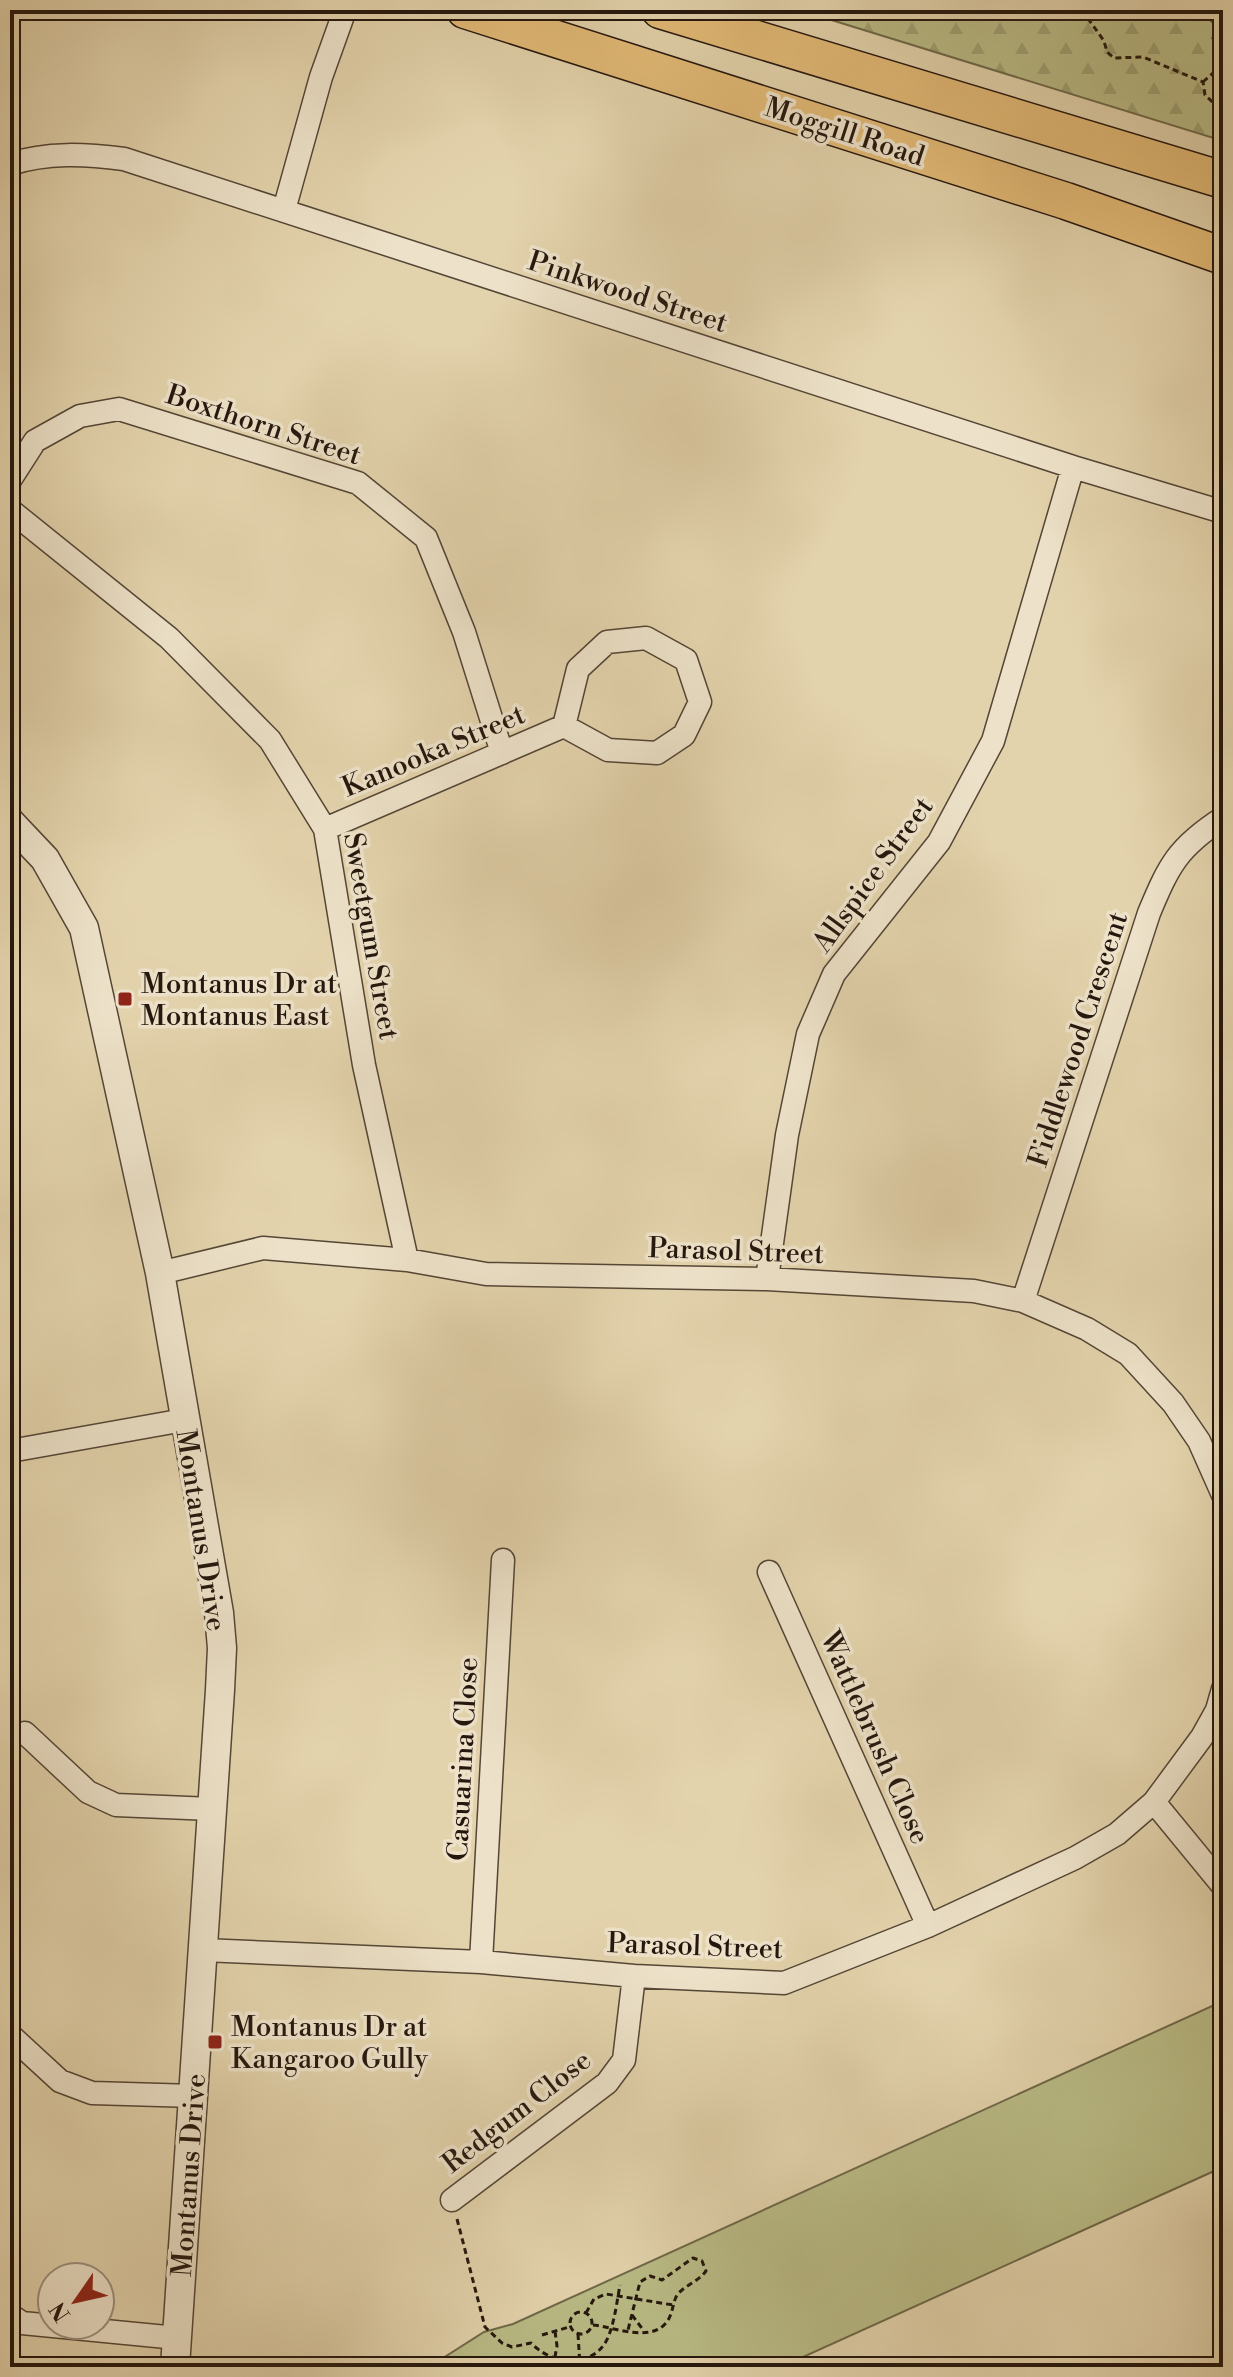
<svg xmlns="http://www.w3.org/2000/svg" width="1233" height="2377" viewBox="0 0 1233 2377" font-family="'Libre Bodoni',serif">
  <style>
    .forest { fill: url(#forest-firs); stroke: #6f694a; stroke-width: 2 }
    .park { fill: #b9bb86; stroke: #6f694a; stroke-width: 2 }
    .lines { fill: none; stroke-linecap: round; stroke-linejoin: round }
    .minor-casing { stroke: #544636; stroke-width: 25 }
    .tertiary-casing { stroke: #544636; stroke-width: 31 }
    .primary-casing { stroke: #25170e; stroke-width: 39 }
    .path { stroke: #25170e; stroke-width: 3; stroke-dasharray: 6 4; stroke-linecap: butt }
    .minor { stroke: #ede2c9; stroke-width: 22 }
    .tertiary { stroke: #ede2c9; stroke-width: 28 }
    .primary { stroke: #e2ba76; stroke-width: 36 }
    .poi-dot { fill: #8f2418; stroke: #ede2c9; stroke-width: 3 }
    .labels { text-anchor: middle; stroke-width: 7; stroke-linejoin: round; paint-order: stroke }
    .street-label { font-size: 28px; fill: #25170e; stroke: #ede2c9 }
    .poi-label { font-size: 28px; fill: #25170e; stroke: #ede2c9; text-anchor: start }
  </style>
  <defs>
    <pattern id="forest-firs" width="22" height="20" patternUnits="userSpaceOnUse" patternTransform="scale(2)"><rect width="22" height="20" fill="#b9bb86"/><path d="M5 1l3.5 6h-7zM16 11l3.5 6h-7z" fill="#9fa072"/></pattern>
  </defs>
  <rect width="100%" height="100%" fill="#e3d3ac"/>
  <filter id="stains"><feTurbulence type="fractalNoise" baseFrequency=".0025" numOctaves="4"/><feColorMatrix values="0 0 0 0 .2 0 0 0 0 .09 0 0 0 0 .02 0 0 0 .5 -.17"/></filter>
  <radialGradient id="worn" r=".72"><stop offset=".6" stop-color="#630" stop-opacity="0"/><stop offset="1" stop-color="#630" stop-opacity=".3"/></radialGradient>
  <path class="forest" d="M 799,10 L 1200,10 L 1223,33 L 1223,141 Z"/>
  <path class="park" d="M 1223,2001 L 1223,2167 L 781,2367 L 429,2367 L 484,2332 L 513,2324 Z"/>
  <g class="lines">
    <defs>
      <path id="minor" d="M 10,164 C 48,152 85,154 124,159 L 1073,467 L 1223,512
        M 284,210 L 321,77 L 345,10
        M 10,480 L 35,441 L 80,416 L 119,409 L 358,483 L 426,538 L 464,632 L 502,753
        M 10,510 L 169,638 L 270,740 L 325,829 L 364,1065 L 407,1260
        M 325,829 L 564,726 L 608,750 L 657,753 L 684,735 L 700,702 L 686,660 L 646,638 L 607,642 L 578,669 L 564,726
        M 160,1273 L 263,1248 L 407,1260 L 486,1274 L 767,1279 L 974,1291 L 1023,1301 L 1087,1329 L 1128,1354 L 1173,1403 L 1199,1441 L 1223,1495
        M 767,1279 L 787,1135 L 808,1034 L 834,974 L 939,842 L 993,741 L 1073,467
        M 1023,1301 L 1149,913 C 1169,865 1178,847 1223,818
        M 10,1451 L 184,1420
        M 769,1572 L 928,1926
        M 25,1733 L 88,1792 L 116,1805 L 212,1809
        M 1154,1802 L 1223,1886
        M 203,1950 L 481,1962 L 634,1976 L 784,1983 L 928,1926 L 1075,1858 L 1117,1834 L 1154,1802 L 1202,1737 L 1217,1710 L 1223,1689
        M 481,1962 L 503,1560
        M 10,2035 L 60,2081 L 92,2093 L 194,2096
        M 452,2200 L 607,2083 L 624,2060 L 634,1976
        M 10,2315 L 22,2323 L 177,2338"/>
      <path id="tertiary" d="M 10,822 L 45,859 L 84,928 L 160,1273 L 219,1613 L 222,1648 L 220,1690 L 175,2367"/>
      <path id="primary" d="M 465,10 L 1066,201 L 1223,256
        M 660,10 L 1223,180"/>
    </defs>
    <use href="#minor" class="minor-casing"/>
    <use href="#tertiary" class="tertiary-casing"/>
    <use href="#primary" class="primary-casing"/>
    <path class="path" d="M 1082,10 L 1104,41 L 1107,52 L 1114,58 L 1143,57 L 1203,82 L 1205,95 L 1223,112
      M 1212,37 L 1223,48
      M 1212,37 L 1223,36
      M 1203,82 L 1223,64
      M 457,2219 L 485,2327 L 502,2343 L 512,2347 L 531,2343 C 554,2367 596,2369 609,2335 C 615,2319 617,2301 620,2285
      M570 2323a11 11 0 1 1 22 0a11 11 0 1 1-22 0Z
      M 586,2313 L 594,2299 L 606,2294 L 673,2305
      M 632,2315 L 644,2331
      M 593,2325 C 613,2327 649,2342 665,2324 C 673,2316 672,2304 677,2295 C 685,2285 698,2282 706,2271 L 702,2261 L 693,2258 L 662,2280 L 650,2276 L 640,2282 L 628,2330
      M 578,2334 L 580,2367
      M 542,2335 L 569,2327
      M 553,2367 L 557,2346 L 555,2331"/>
    <use href="#minor" class="minor"/>
    <use href="#tertiary" class="tertiary"/>
    <use href="#primary" class="primary"/>
  </g>
  <g class="poi-dot">
    <rect x="117" y="991" width="16" height="16" rx="4"/>
    <rect x="207" y="2034" width="16" height="16" rx="4"/>
  </g>
  <g class="labels">
    <g class="street-label">
      <text transform="translate(845 131) rotate(18)" y="10">Moggill Road</text>
      <text transform="translate(628 291) rotate(18)" y="10">Pinkwood Street</text>
      <text transform="translate(264 424) rotate(18)" y="10">Boxthorn Street</text>
      <text transform="translate(433 750) rotate(-23)" y="10">Kanooka Street</text>
      <text transform="translate(872 874) rotate(-54)" y="10">Allspice Street</text>
      <text transform="translate(372 936) rotate(80)" y="10">Sweetgum Street</text>
      <text transform="translate(1077 1039) rotate(-72)" y="10">Fiddlewood Crescent</text>
      <text transform="translate(736 1250) rotate(2)" y="10">Parasol Street</text>
      <text transform="translate(202 1530) rotate(81)" y="10">Montanus Drive</text>
      <text transform="translate(876 1737) rotate(66)" y="10">Wattlebrush Close</text>
      <text transform="translate(462 1759) rotate(-87)" y="10">Casuarina Close</text>
      <text transform="translate(695 1945) rotate(2)" y="10">Parasol Street</text>
      <text transform="translate(516 2111) rotate(-38)" y="10">Redgum Close</text>
      <text transform="translate(188 2175) rotate(-86)" y="10">Montanus Drive</text>
    </g>
    <g class="poi-label">
      <text x="141" y="993">Montanus Dr at<tspan x="141" dy="32">Montanus East</tspan></text>
      <text x="231" y="2036">Montanus Dr at<tspan x="231" dy="32">Kangaroo Gully</tspan></text>
    </g>
  </g>
  <rect width="1233" height="2377" fill="none" stroke="#e3d3ac" stroke-width="40"/>
  <rect x="12" y="12" width="1209" height="2353" fill="none" stroke="#25170e" stroke-width="4"/>
  <rect x="20" y="20" width="1193" height="2337" fill="none" stroke="#25170e" stroke-width="2"/>
  <g transform="translate(76 2301) rotate(236)"><circle r="38" fill="#ede2c9" stroke="#9d917e" stroke-width="2"/>
  <path d="M0-6L14 30L0 20L-14 30Z" fill="#8f2418"/>
  <text y="-12" font-size="22" font-weight="bold" text-anchor="middle" fill="#25170e">N</text>
  </g>
  <rect width="100%" height="100%" filter="url(#stains)"/>
  <rect width="100%" height="100%" fill="url(#worn)"/>
</svg>
